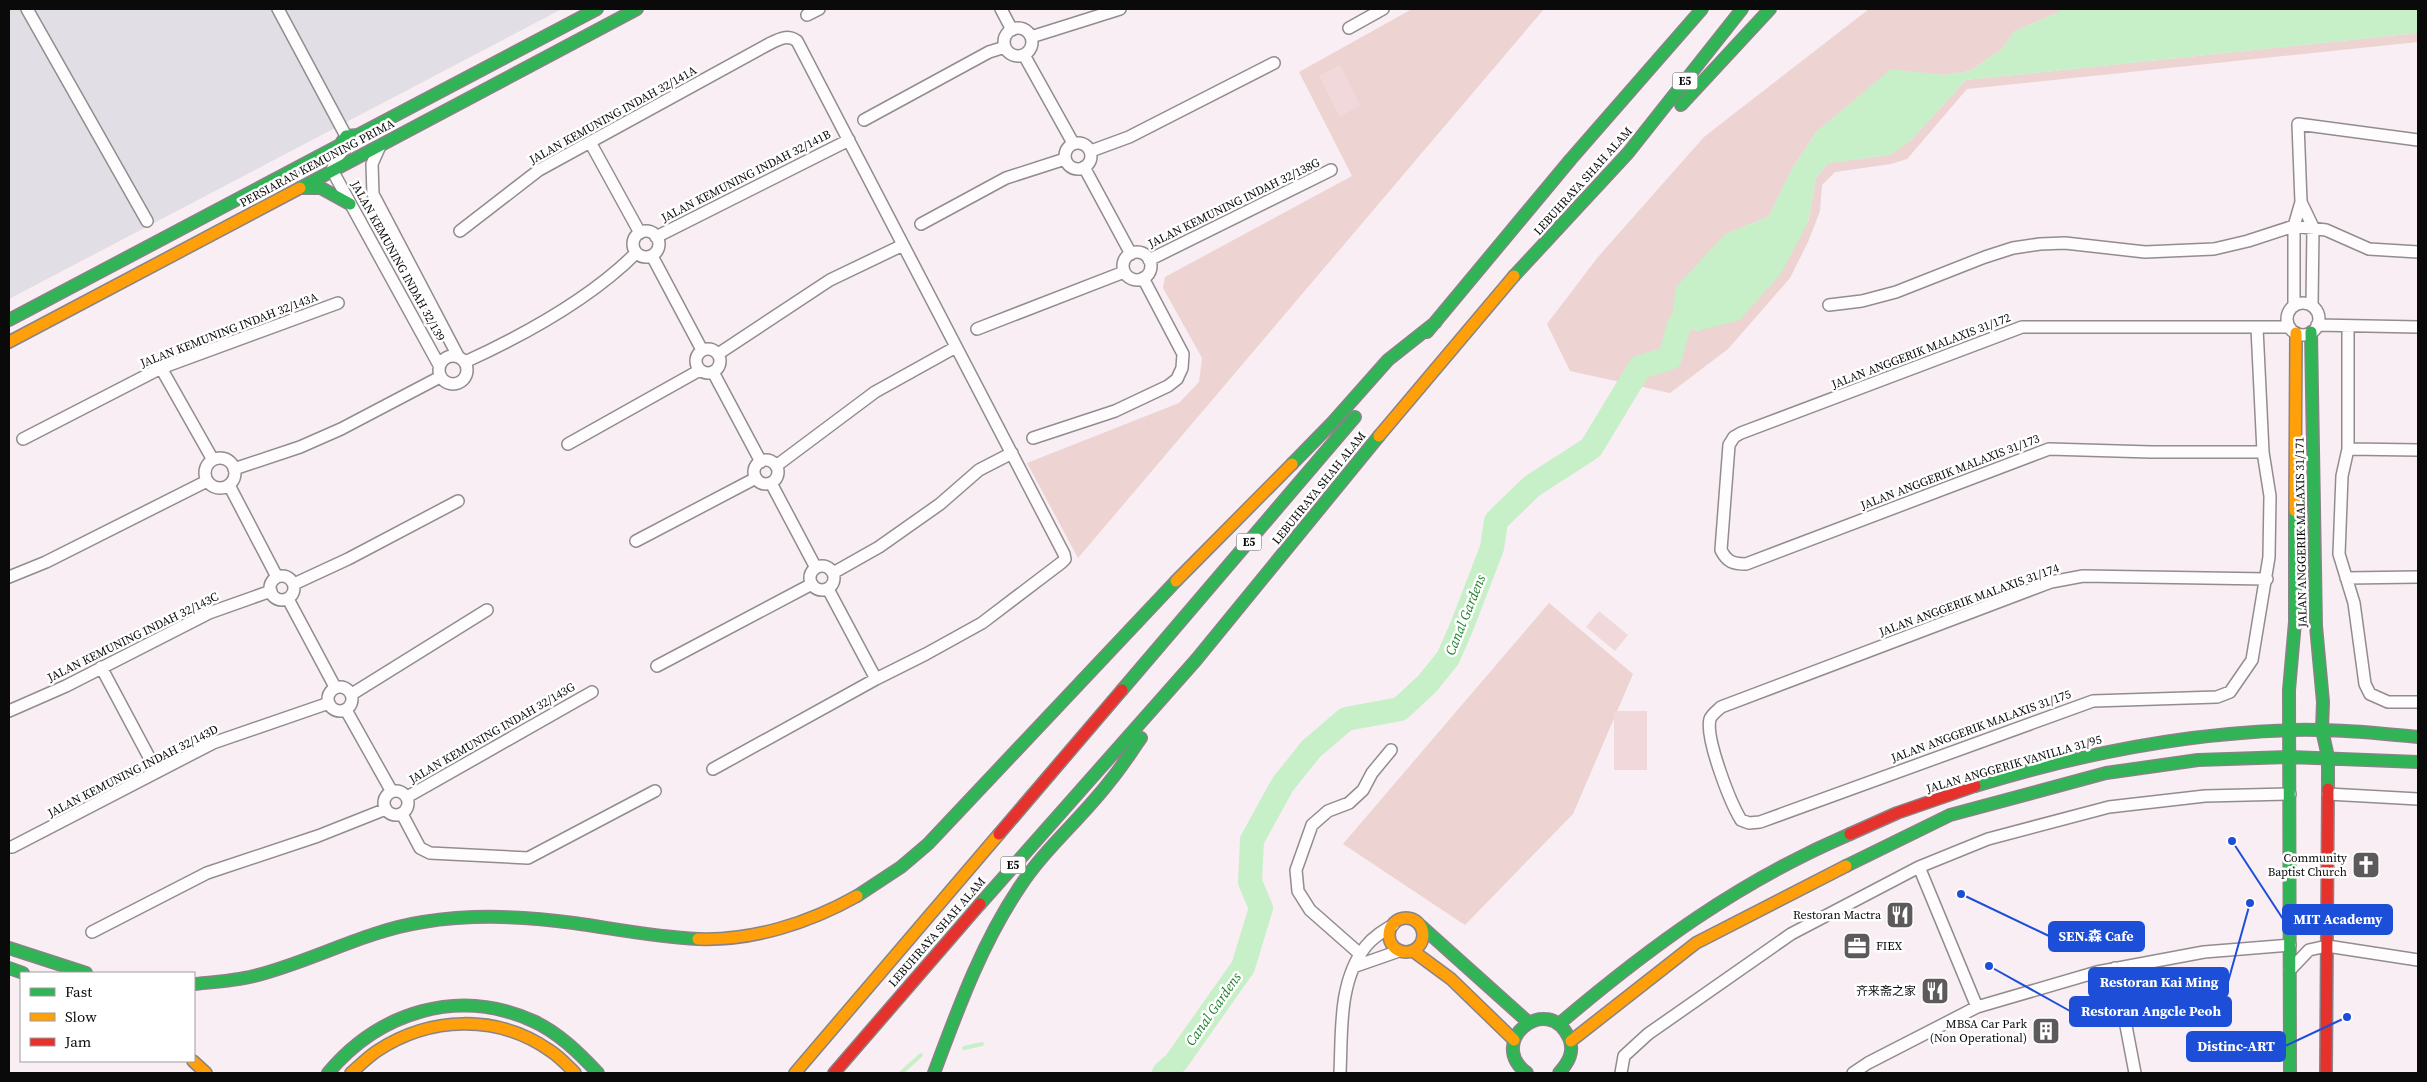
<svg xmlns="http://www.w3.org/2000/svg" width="2427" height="1082" viewBox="0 0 2427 1082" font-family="'Source Serif 4','Noto Sans SC',serif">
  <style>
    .industrial { fill: #e1dfe5 }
    .green { fill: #edd3d1 }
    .pitch { fill: #f1d9db }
    .water { fill: #c7efc8 }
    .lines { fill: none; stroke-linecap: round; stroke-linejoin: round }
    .stream { stroke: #c7efc8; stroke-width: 4 }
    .river { stroke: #c7efc8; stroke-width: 24 }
    .street-casing { stroke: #918d8f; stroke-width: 14 }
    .fast-casing { stroke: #888386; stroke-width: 14 }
    .slow-casing { stroke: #888386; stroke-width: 14 }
    .jam-casing { stroke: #888386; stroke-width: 14 }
    .street { stroke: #fefcfd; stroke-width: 11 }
    .fast { stroke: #30b455; stroke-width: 11 }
    .slow { stroke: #ff9f0a; stroke-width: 11 }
    .jam { stroke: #e5322d; stroke-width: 11 }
    .labels { text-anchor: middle; stroke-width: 5; stroke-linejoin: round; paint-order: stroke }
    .shield { fill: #fff; stroke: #545454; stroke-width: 1 }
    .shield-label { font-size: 11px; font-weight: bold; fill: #0a0a0a }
    .street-label { font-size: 12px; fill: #0a0a0a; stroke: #fff }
    .poi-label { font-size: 12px; fill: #0a0a0a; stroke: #fff; text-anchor: end }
    .water-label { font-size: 14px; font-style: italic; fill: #1e8328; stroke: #fff }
    .leader { fill: none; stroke: #1d4ed8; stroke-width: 2 }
    .callout-dot { fill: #1d4ed8; stroke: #fff; stroke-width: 2 }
    .callout { fill: #1d4ed8; stroke: #1d4ed8; stroke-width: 2 }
    .callout-label { font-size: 14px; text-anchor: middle; font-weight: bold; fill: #fff }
  </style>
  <rect width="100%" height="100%" fill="#f8eef3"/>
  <path class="industrial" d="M 9,9 L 562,9 L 9,299 Z"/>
  <path class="green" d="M 1412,9 L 1544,9 L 1078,558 L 1027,463 L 1179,403 L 1199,382 L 1202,358 L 1163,288 L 1165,277 L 1352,176 L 1299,72 Z
    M 1869,9 L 2059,9 L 2059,12 L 2015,31 L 2002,49 L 1970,71 L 1945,75 L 1891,70 L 1817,131 L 1792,169 L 1768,217 L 1725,234 L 1671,322 L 1698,331 L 1808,223 L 1816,178 L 1828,163 L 1890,155 L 1911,140 L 1966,80 L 2418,33 L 2418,42 L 1967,89 L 1907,159 L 1891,164 L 1835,172 L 1822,185 L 1820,211 L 1808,242 L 1790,278 L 1728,349 L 1670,393 L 1570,371 L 1547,324 L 1598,257 L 1704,137 Z
    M 1549,603 L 1633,674 L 1573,814 L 1465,925 L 1343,844 Z"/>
  <path class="pitch" d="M 1340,65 L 1360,105 L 1340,117 L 1319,76 Z
    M 1599,611 L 1628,635 L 1615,651 L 1586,627 Z
    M 1614,711 L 1647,711 L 1647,770 L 1614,770 Z"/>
  <path class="water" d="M 2059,9 L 2418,9 L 2418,33 L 1966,80 L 1911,140 L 1890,155 L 1828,163 L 1816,178 L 1808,222 L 1782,272 L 1740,320 L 1698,331 L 1671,322 L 1676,287 L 1725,234 L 1768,217 L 1792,169 L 1817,131 L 1891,69 L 1945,75 L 1970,71 L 2002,49 L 2015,31 L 2059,12 Z"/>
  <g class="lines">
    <path class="stream" d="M 964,1048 L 982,1044
      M 901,1073 L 921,1055"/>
    <path class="river" d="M 1164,1073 L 1176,1062 L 1243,967 L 1261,908 L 1250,882 L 1252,840 L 1283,784 L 1311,749 L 1346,719 L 1400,709 L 1427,684 L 1448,658 L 1462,626 L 1492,548 L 1496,521 L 1532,486 L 1591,448 L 1640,367 L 1670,358 L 1679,325 L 1702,302"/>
    <defs>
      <path id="street" d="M 27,9 L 147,221
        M 278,9 L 346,136
        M 1001,9 L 1012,30
        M 807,15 L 819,9
        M 1349,28 L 1383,9
        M1004 42a14 14 0 1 1 28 0a14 14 0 1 1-28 0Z
        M 1031,37 L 1120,9
        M 1024,55 L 1073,143
        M 864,120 L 989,52 L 1005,47
        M 590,142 L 640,233
        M1065 156a13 13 0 1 1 26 0a13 13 0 1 1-26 0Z
        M 349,144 L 338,156 L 332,170 L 439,365
        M 380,146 L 372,164 L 373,194 L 458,356
        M 1091,151 L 1129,137 L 1274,63
        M 1084,167 L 1131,254
        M 2301,202 L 2313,227 L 2312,306
        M 921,224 L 1006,178 L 1065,159
        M 460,231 L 539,170 L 769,44 C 779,39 787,34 797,41 L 1064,554 L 1065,559 L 1061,563 L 982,623 L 926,654 L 876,679 L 713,769
        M633 244a13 13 0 1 1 26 0a13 13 0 1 1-26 0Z
        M 656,237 L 849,140
        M1123 266a14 14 0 1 1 28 0a14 14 0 1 1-28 0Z
        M 652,256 L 702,350
        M 1149,260 L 1331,170
        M2287 319a16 16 0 1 1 32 0a16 16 0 1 1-32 0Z
        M 1829,305 L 1862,301 L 1896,292 L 1985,257 L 2013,248 L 2040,244 L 2065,243 L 2145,252 L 2214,249 L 2248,241 L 2294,226 L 2326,230 L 2369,249 L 2418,252
        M 2294,306 L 2294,226 L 2301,202 L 2298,124 L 2418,140
        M 2317,325 L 2418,327
        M 2348,327 L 2348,449 L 2342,476 L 2339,554 L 2354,603 L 2365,684 L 2370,694 L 2388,702 L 2418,702
        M 2257,328 L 2263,452 L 2270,496 L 2269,557 L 2252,660 L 2230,692 L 2217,697 L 2093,701 L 1760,822 L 1749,823 L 1741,820 C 1730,802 1705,738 1710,719 C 1712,714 1717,711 1721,707 L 2051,582 L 2083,576 L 2267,579
        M 977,329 L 1124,272
        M696 361a12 12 0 1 1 24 0a12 12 0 1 1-24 0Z
        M 718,354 L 830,280 L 903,245
        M439 370a14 14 0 1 1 28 0a14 14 0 1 1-28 0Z
        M 465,362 C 524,335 590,299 636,253
        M 161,368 L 213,460
        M 713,372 L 761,462
        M 1033,438 L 1115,411 L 1168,386 L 1177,379 L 1182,368 L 1183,354 L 1143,278
        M 23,439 L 161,368 L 338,303
        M 568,444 L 700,370
        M 2348,449 L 2418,450
        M 2263,452 L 2151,452 L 2049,449 L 1746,564 C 1733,564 1727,562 1721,550 L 1729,445 L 1734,437 L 1741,433 L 2022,327 L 2289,327
        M205 473a15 15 0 1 1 30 0a15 15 0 1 1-30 0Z
        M754 472a12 12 0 1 1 24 0a12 12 0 1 1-24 0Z
        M 776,466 L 875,392 L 956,347
        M 234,469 L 300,447 L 341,429 L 440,377
        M 771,483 L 816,568
        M 229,485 L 277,577
        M 636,541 L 756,478
        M810 578a12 12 0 1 1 24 0a12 12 0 1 1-24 0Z
        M 833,573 L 879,547 L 940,504 L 979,470 L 1012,453
        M270 588a12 12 0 1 1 24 0a12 12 0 1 1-24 0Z
        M 9,577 L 46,562 L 207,481
        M 2346,578 L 2418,577
        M 294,584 L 348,559 L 458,501
        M 828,589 L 876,679
        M 288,599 L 335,687
        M 657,666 L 812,584
        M 101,667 L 157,772
        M328 699a12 12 0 1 1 24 0a12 12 0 1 1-24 0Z
        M 352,694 L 487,610
        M 346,710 L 392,792
        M 9,711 L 66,686 L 209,613 L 271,591
        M384 803a12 12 0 1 1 24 0a12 12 0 1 1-24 0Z
        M 2328,794 L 2418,799
        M 407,797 L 592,692
        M 402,814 L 420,848 L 430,853 L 528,858 L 655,791
        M 9,847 L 12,847 L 213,743 L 329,703
        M 1919,867 L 1977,1007
        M 92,932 L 207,873 L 318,836 L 386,809
        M 1360,954 L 1310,910 L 1298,891 L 1296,870 L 1312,825 L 1328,811 L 1349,803 L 1363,790 L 1372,773 L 1391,750
        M 1356,966 L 1399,951
        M 2115,968 L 2135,1073
        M 2290,970 L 2309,950 L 2327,946 L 2418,960
        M 1340,1073 C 1342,1032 1338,981 1366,946 C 1373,937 1383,931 1393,925
        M 1621,1073 L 1624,1056 L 1648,1034 L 1791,934 L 1919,867 L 1988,839 L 2109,807 L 2205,796 L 2290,794
        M 1853,1073 L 1868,1063 L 1977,1007 L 2097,972 L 2204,952 L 2290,945"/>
      <path id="fast" d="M 1681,105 L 1770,9
        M 300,188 L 637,9
        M 302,188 L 321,188 L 350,204
        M 1514,276 L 1628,153 L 1742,9
        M 9,320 L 340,145 L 346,136 L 358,135 L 597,9
        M 1427,332 L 1571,159 L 1702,9
        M 2311,332 L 2316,626 L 2323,702 L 2322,730 L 2328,757 L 2328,789
        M 1292,464 L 1333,422 L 1388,360 L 1436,322
        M 1122,690 L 1355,417
        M 1975,786 C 2079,754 2184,733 2293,730 C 2335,729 2376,733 2418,737
        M 1846,866 L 1950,815 L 2106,773 L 2198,760 L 2290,757 L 2418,762
        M 857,896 L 901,867 L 928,844 L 1176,581
        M 980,904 L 1196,660 L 1379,436
        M 1421,926 L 1528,1022
        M 9,948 L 86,973
        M 9,968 L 23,973
        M 194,984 C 214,982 234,981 254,976 C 311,962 364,931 423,922 C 473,914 524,916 574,923 C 616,929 656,937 698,939
        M 1559,1024 C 1651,946 1738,882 1850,834
        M 328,1073 C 379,1012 458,987 533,1021 C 558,1032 579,1053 598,1073
        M 934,1073 C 958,1009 981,945 1019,888 C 1045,848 1082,818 1110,781 C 1121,768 1131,752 1141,738
        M 1527,1073 C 1485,1042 1548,991 1569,1038 C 1575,1052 1568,1063 1559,1073
        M 2290,1073 L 2289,690 L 2295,622 L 2295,511"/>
      <path id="slow" d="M 9,342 L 300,188
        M 1379,436 L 1514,276
        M 2295,511 L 2296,333
        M 1176,581 L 1292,464
        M1389 935a17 17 0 1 1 34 0a17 17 0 1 1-34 0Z
        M 698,939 C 753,941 809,923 857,896
        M 1413,951 L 1451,979 L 1514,1040
        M 1571,1041 L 1696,943 L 1846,866
        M 193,1061 L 206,1073
        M 351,1073 C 359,1066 368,1057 377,1051 C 430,1016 497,1014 549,1050 C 559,1056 567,1065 575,1073
        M 795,1073 L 999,834"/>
      <path id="jam" d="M 999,834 L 1122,690
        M 1850,834 L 1897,813 L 1975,786
        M 834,1073 L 980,904
        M 2326,1073 L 2328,789"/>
    </defs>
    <use href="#street" class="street-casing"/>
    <use href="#fast" class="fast-casing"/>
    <use href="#slow" class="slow-casing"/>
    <use href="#jam" class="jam-casing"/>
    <use href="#street" class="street"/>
    <use href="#fast" class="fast"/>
    <use href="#slow" class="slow"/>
    <use href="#jam" class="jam"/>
  </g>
  <defs>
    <symbol id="church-square" viewBox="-11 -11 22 22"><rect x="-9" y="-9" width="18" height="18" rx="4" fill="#5d5a5c" stroke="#fff"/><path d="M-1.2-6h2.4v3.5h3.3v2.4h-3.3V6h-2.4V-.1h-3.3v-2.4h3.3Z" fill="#fff"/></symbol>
    <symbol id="restaurant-square" viewBox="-11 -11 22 22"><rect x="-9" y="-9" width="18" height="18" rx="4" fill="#5d5a5c" stroke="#fff"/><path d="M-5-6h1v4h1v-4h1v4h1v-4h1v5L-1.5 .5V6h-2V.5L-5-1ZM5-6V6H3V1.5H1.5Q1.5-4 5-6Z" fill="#fff"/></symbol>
    <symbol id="office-square" viewBox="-11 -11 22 22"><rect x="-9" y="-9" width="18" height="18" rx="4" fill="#5d5a5c" stroke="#fff"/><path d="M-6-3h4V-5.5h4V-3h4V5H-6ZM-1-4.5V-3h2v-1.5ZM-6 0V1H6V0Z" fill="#fff"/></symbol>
    <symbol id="building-square" viewBox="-11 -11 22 22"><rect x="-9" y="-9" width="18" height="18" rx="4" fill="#5d5a5c" stroke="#fff"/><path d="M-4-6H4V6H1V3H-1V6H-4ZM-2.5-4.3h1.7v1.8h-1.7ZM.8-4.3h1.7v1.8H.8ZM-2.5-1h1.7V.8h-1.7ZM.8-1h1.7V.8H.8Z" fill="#fff"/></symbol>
  </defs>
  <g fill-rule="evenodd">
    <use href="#church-square" x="2350" y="849" width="32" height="32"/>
    <use href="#restaurant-square" x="1884" y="899" width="32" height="32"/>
    <use href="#office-square" x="1841" y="930" width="32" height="32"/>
    <use href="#restaurant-square" x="1919" y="975" width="32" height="32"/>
    <use href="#building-square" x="2030" y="1015" width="32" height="32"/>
  </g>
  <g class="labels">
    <g class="shield">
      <rect x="1672.5" y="72.5" width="25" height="17" rx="4"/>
      <rect x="1236.5" y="533.5" width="25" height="17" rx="4"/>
      <rect x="1000.5" y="856.5" width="25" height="17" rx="4"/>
    </g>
    <g class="shield-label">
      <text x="1685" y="85">E5</text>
      <text x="1249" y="546">E5</text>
      <text x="1013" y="869">E5</text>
    </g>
    <g class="street-label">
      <text transform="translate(613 115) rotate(-29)" y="4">JALAN KEMUNING INDAH 32/141A</text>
      <text transform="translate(317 163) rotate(-28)" y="4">PERSIARAN KEMUNING PRIMA</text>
      <text transform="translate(746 176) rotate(-27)" y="4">JALAN KEMUNING INDAH 32/141B</text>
      <text transform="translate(1583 181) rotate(-48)" y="4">LEBUHRAYA SHAH ALAM</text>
      <text transform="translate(1234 203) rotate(-26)" y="4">JALAN KEMUNING INDAH 32/138G</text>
      <text transform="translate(398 261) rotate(61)" y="4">JALAN KEMUNING INDAH 32/139</text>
      <text transform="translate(229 330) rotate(-21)" y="4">JALAN KEMUNING INDAH 32/143A</text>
      <text transform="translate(1921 351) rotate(-21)" y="4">JALAN ANGGERIK MALAXIS 31/172</text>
      <text transform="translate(1950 472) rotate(-21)" y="4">JALAN ANGGERIK MALAXIS 31/173</text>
      <text transform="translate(1319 488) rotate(-51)" y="4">LEBUHRAYA SHAH ALAM</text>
      <text transform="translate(2301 532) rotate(-91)" y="4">JALAN ANGGERIK MALAXIS 31/171</text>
      <text transform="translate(1969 600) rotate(-20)" y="4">JALAN ANGGERIK MALAXIS 31/174</text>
      <text transform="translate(133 637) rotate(-26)" y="4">JALAN KEMUNING INDAH 32/143C</text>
      <text transform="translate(1981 726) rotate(-20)" y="4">JALAN ANGGERIK MALAXIS 31/175</text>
      <text transform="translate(492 733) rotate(-30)" y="4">JALAN KEMUNING INDAH 32/143G</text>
      <text transform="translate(2014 764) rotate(-16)" y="4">JALAN ANGGERIK VANILLA 31/95</text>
      <text transform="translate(133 771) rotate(-27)" y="4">JALAN KEMUNING INDAH 32/143D</text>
      <text transform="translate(937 932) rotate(-49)" y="4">LEBUHRAYA SHAH ALAM</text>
    </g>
    <g class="poi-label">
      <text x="2347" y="862">Community<tspan x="2347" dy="14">Baptist Church</tspan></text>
      <text x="1881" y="919">Restoran Mactra</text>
      <text x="1876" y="950" text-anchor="start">FIEX</text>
      <text x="1916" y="995">齐来斋之家</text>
      <text x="2027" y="1028">MBSA Car Park<tspan x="2027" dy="14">(Non Operational)</tspan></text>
    </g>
    <g class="water-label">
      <text transform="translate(1465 615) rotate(-68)" y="5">Canal Gardens</text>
      <text transform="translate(1213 1009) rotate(-55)" y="5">Canal Gardens</text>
    </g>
  </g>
  <path class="leader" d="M2232 841L2283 919M1961 894L2049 936M2250 903L2228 982M1989 966L2070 1011M2347 1017L2285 1046"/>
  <g class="callout-dot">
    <circle cx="2232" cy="841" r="5"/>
    <circle cx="1961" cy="894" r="5"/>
    <circle cx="2250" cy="903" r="5"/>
    <circle cx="1989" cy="966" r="5"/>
    <circle cx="2347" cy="1017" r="5"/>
  </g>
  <g class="callout">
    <rect x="2283" y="905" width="109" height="29" rx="5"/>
    <rect x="2049" y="922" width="95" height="29" rx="5"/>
    <rect x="2089" y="968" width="139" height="29" rx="5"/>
    <rect x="2070" y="997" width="161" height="29" rx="5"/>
    <rect x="2187" y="1032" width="98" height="29" rx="5"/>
  </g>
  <g class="callout-label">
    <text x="2338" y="924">MIT Academy</text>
    <text x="2096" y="941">SEN.森 Cafe</text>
    <text x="2159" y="987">Restoran Kai Ming</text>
    <text x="2151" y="1016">Restoran Angcle Peoh</text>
    <text x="2236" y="1051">Distinc-ART</text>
  </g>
  <rect width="2427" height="1082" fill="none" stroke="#0a0a0a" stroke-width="20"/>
  <rect x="20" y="972" width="175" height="90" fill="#ffffff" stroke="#9d9d9d"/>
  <rect x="30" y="988" width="25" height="8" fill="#30b455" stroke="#9d9d9d"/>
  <text x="65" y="997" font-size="15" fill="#0a0a0a">Fast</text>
  <rect x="30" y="1013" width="25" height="8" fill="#ff9f0a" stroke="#9d9d9d"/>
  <text x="65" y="1022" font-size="15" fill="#0a0a0a">Slow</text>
  <rect x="30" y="1038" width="25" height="8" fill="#e5322d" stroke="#9d9d9d"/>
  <text x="65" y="1047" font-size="15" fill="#0a0a0a">Jam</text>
</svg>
